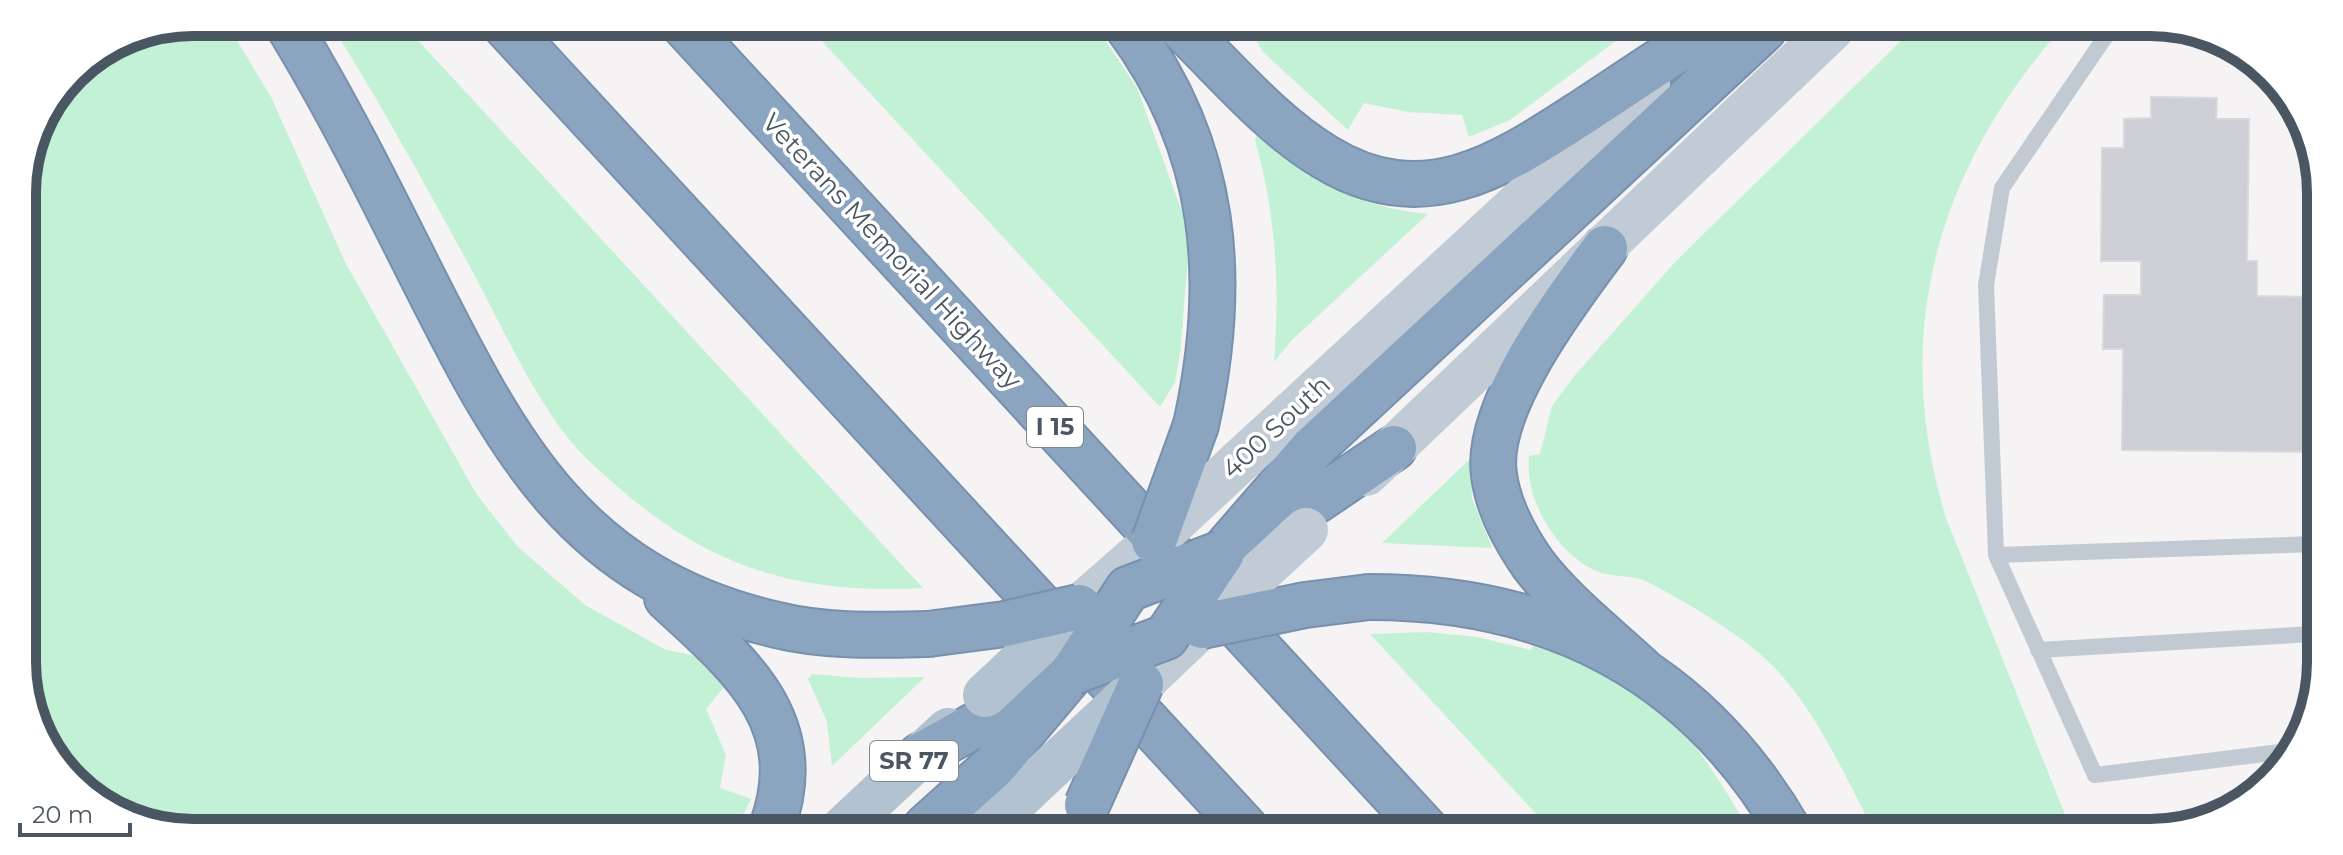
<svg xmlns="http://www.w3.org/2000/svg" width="2343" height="855" viewBox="0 0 2343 855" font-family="Montserrat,sans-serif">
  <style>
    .green { fill: #c3f1d5 }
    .building { fill: #cdcfd5; stroke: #d7d9de; stroke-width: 2 }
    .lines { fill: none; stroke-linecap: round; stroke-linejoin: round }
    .motorway-casing { stroke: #7690ad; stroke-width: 48 }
    .service { stroke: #c1cad2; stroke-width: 16 }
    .secondary { stroke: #c1cbd6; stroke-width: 44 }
    .primary { stroke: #b3c2d1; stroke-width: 44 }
    .motorway { stroke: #8ba5c1; stroke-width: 44 }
    .motorway-bridge-casing { stroke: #7690ad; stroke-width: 48; stroke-linecap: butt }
    .secondary-bridge { stroke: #c1cbd6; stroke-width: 44 }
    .primary-bridge { stroke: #b3c2d1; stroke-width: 44 }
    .motorway-bridge { stroke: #8ba5c1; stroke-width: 44 }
    .labels { text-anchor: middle; stroke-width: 7; stroke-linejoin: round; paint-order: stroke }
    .shield { fill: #fff; stroke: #808990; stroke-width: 2 }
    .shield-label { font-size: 24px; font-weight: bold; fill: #4a5661 }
    .street-label { font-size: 26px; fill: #4a5661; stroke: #fff }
    .rim { fill: none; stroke: #4a5661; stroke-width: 10 }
  </style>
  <rect width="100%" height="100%" fill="#f5f3f3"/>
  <path class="green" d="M 193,22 L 226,22 L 271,97 L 345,262 L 477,495 L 518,547 L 585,605 L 664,649 L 709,659 L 733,676 L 706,709 L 726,755 L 720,788 L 751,799 L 737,827 L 138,824 L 64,775 L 25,695 L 22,181 L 39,118 L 80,65 L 128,35 Z
    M 330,23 L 402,23 L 923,588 C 804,594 717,571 625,493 C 603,474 578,453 561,429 C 527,382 502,327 475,276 C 428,190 382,105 330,23 Z
    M 807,25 L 1096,26 L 1137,88 L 1190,234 L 1180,354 L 1175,382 L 1160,407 Z
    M 1248,27 L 1633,28 L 1510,120 L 1469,137 L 1462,115 L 1408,112 L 1364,103 L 1348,130 L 1263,52 Z
    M 1912,30 L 2060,30 C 1936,172 1890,334 1946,518 L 2072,832 L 1874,831 C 1845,776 1819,716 1776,669 C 1747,638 1688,603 1650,583 C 1634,574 1612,578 1596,571 C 1556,553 1524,498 1529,456 L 1540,454 L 1552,406 L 1576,374 L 1677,260 Z
    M 1257,134 L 1264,135 C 1314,185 1358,206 1428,214 L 1292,340 L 1274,362 C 1280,287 1276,213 1255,140 Z
    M 1470,459 L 1472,498 L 1492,548 L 1382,543 Z
    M 1427,632 L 1477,637 L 1531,650 L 1536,640 C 1591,663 1650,692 1689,739 C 1712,767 1731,800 1750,831 L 1551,830 L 1370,634 Z
    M 812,674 L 860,678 L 925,677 L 832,766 L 827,722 L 808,679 Z"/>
  <path class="building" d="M 2151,97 L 2217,98 L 2216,119 L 2249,119 L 2247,261 L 2257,261 L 2257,296 L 2309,297 L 2308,340 L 2316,340 L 2315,452 L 2122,450 L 2123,349 L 2103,349 L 2104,295 L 2141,295 L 2141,261 L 2101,261 L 2102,148 L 2124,148 L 2124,119 L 2151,118 Z"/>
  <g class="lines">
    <defs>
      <path id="motorway" d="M 286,22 C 335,102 376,184 418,268 C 505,440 571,578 777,625 C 826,637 878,635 928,634
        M 503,23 L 1246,829
        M 683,24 L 1426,830
        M 1127,26 C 1218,149 1228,280 1196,425
        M 1180,26 C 1226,70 1270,124 1325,157 C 1423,217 1500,166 1583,112 C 1624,85 1664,58 1705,32
        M 1605,248 C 1566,300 1484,408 1494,475 C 1498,506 1515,538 1533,564 C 1564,605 1610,640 1647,675
        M 1251,539 L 1313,503 L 1394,448
        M 1222,553 L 1313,448 L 1764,29
        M 1369,597 C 1552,597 1695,670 1789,831
        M 667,598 C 737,663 811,720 772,827
        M 920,756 L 1056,680
        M 926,827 L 994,766 L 1073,672"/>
    </defs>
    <use href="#motorway" class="motorway-casing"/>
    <path class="service" d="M 2110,30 L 2002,188 L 1986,285 L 1996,555 L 2314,544
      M 2311,544 L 2313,656
      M 1996,555 L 2095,775 L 2288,751
      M 2038,650 L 2312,634"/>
    <path class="secondary" d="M 1241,460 L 1648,84
      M 1366,474 L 1832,29
      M 1079,607 L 1154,541
      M 1141,684 L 1202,626"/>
    <path class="primary" d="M 844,827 L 948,730
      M 987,828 L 1052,767"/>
    <use href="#motorway" class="motorway"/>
    <defs>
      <path id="motorway-bridge" d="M 1154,541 L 1196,425
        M 1202,626 L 1305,605 L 1369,597
        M 928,634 L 1005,624 L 1079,607
        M 1073,672 L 1166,637 L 1222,553
        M 1073,672 L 1128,589 L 1222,553
        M 1087,805 L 1141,684"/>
    </defs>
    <use href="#motorway-bridge" class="motorway-bridge-casing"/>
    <path class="secondary-bridge" d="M 1154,541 L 1241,460
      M 1202,626 L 1306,530"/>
    <path class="primary-bridge" d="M 985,695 L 1079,607
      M 1052,767 L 1141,684"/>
    <use href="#motorway-bridge" class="motorway-bridge"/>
  </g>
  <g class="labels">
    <g class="shield">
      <rect x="1027" y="407" width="56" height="40" rx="6"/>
      <rect x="870" y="741" width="88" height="40" rx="6"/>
    </g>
    <g class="shield-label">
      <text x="1055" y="435">I 15</text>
      <text x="914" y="769">SR 77</text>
    </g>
    <g class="street-label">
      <text transform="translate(892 251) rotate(47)" y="9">Veterans Memorial Highway</text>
      <text transform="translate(1276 427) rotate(-43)" y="9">400 South</text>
    </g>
  </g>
  <path d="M0 0H2343V855H0ZM193 36H2150A157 157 0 0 1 2307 193V662A157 157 0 0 1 2150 819H193A157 157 0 0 1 36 662V193A157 157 0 0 1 193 36Z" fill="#fff" fill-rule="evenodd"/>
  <path class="rim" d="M193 36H2150A157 157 0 0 1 2307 193V662A157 157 0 0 1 2150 819H193A157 157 0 0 1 36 662V193A157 157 0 0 1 193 36Z"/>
  <path d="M20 823v12h110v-12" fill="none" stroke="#4a5661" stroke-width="4"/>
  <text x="32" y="823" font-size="24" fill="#4a5661" stroke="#ffffff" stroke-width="6" paint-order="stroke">20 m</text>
</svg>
